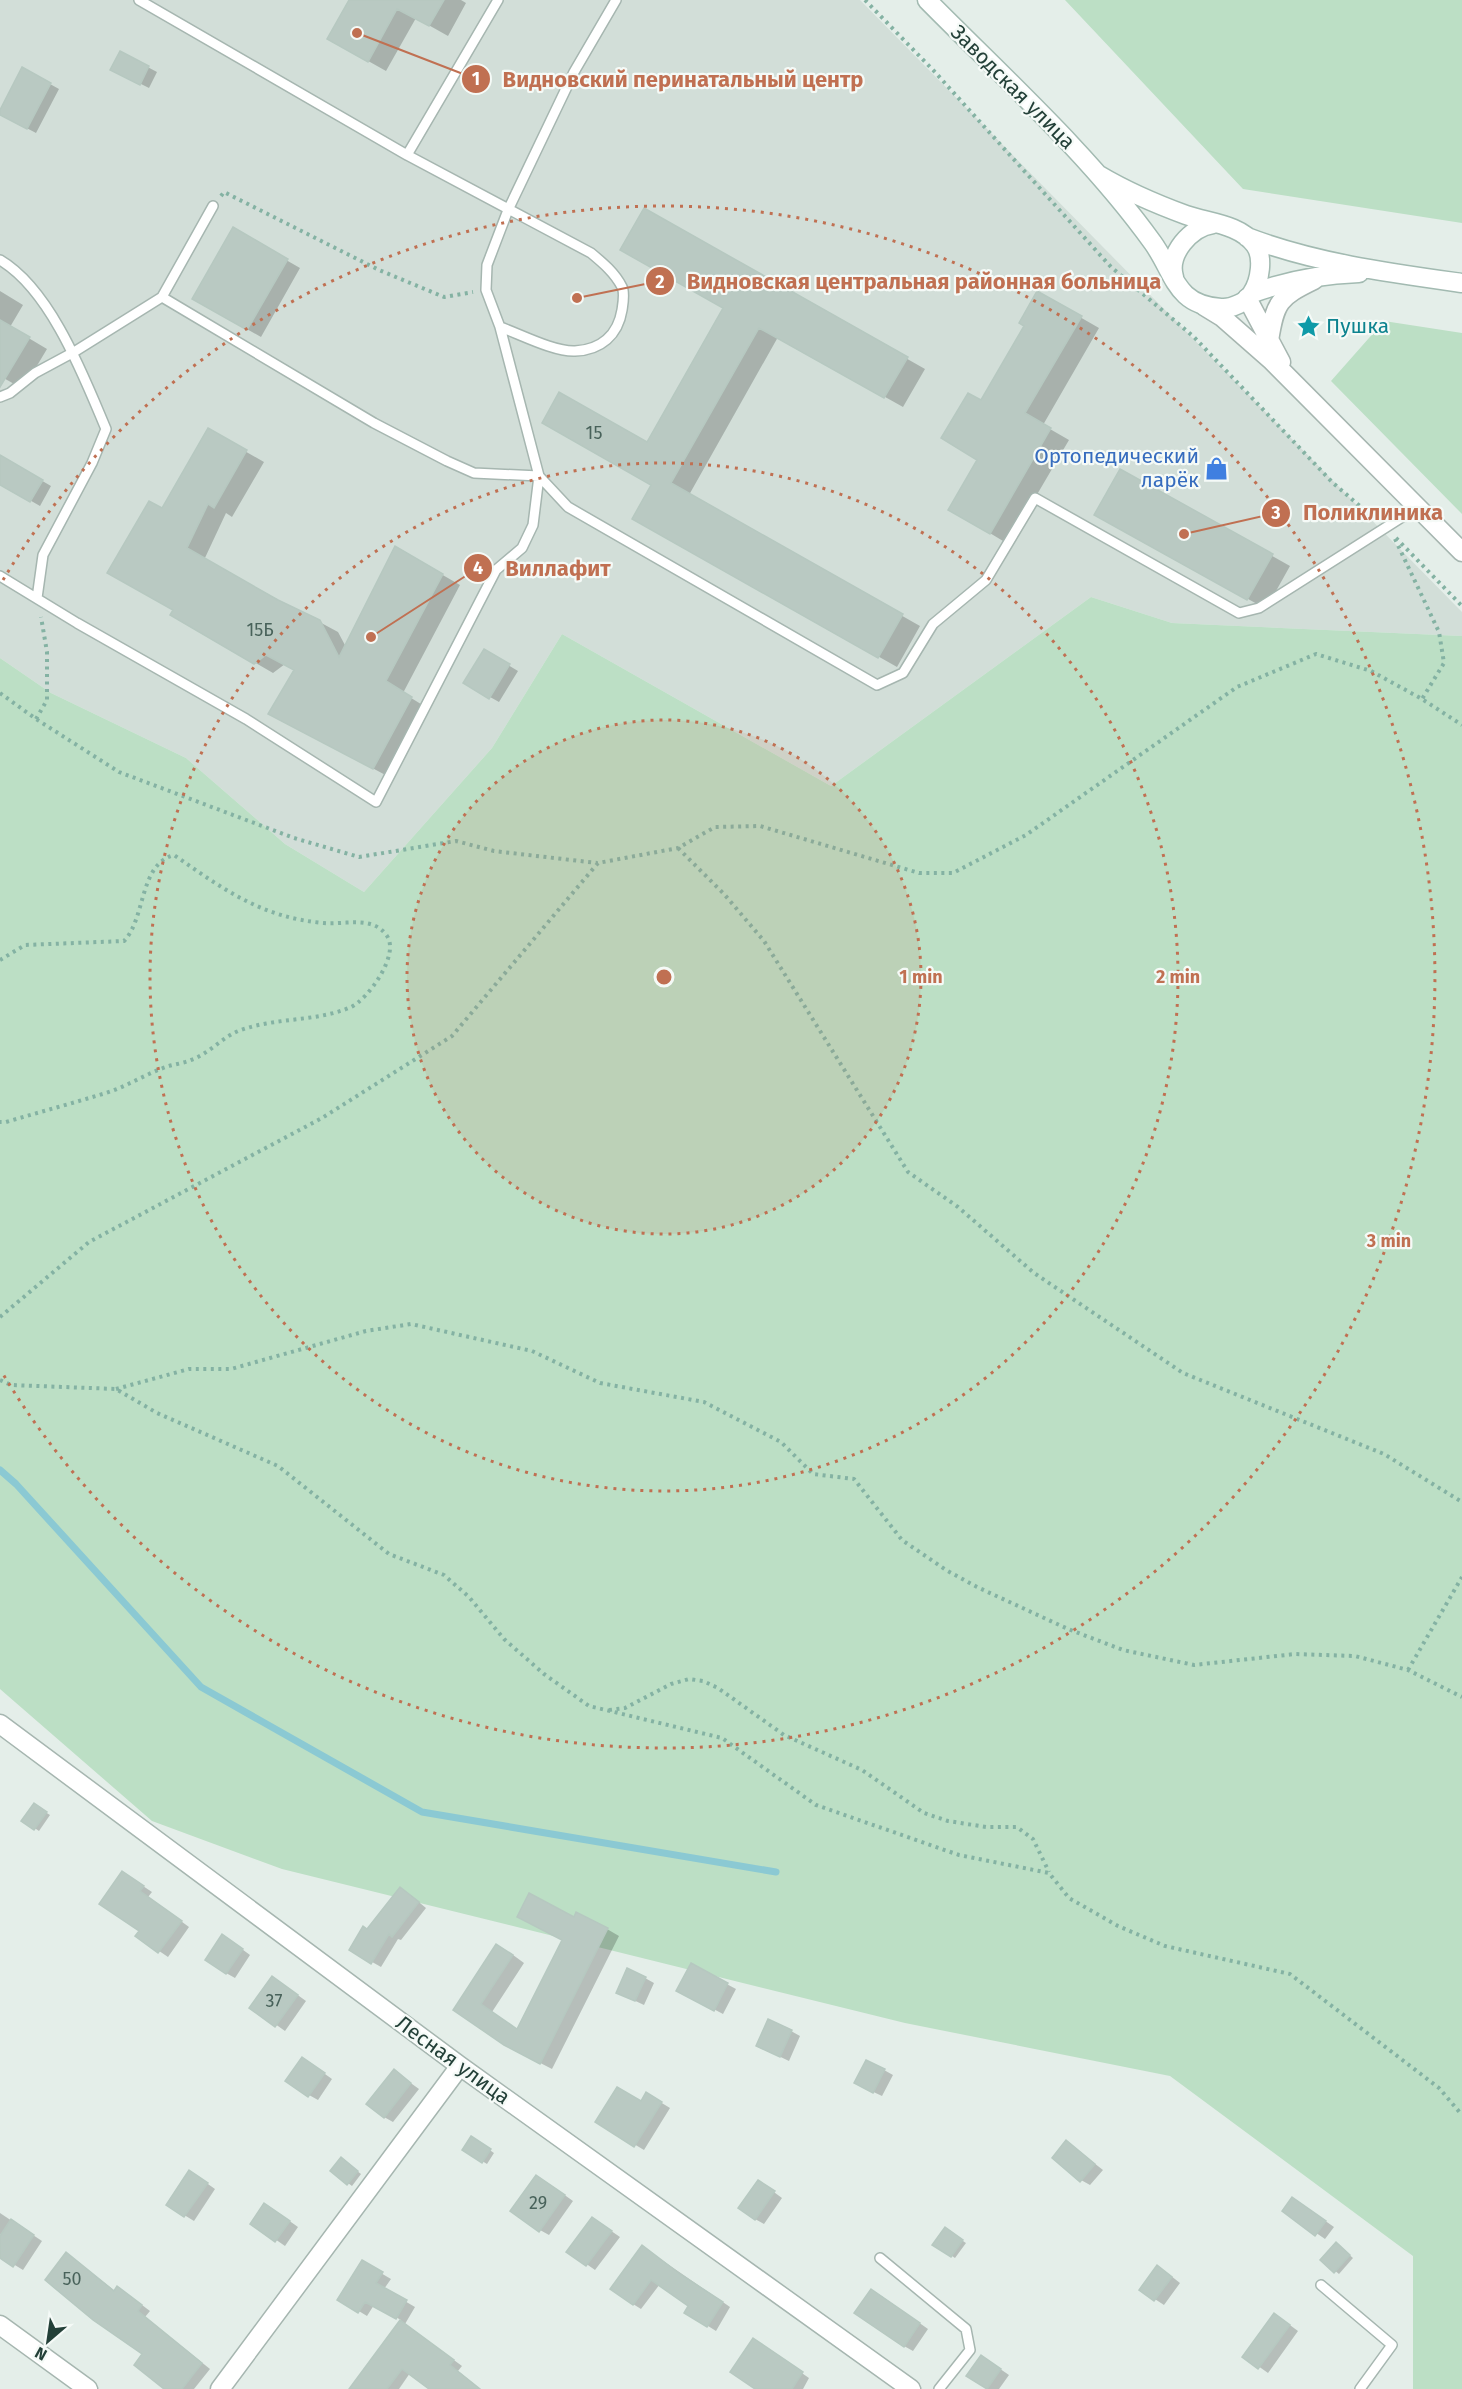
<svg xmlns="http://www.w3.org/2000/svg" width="1462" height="2389" viewBox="0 0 1462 2389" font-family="'Fira Sans',sans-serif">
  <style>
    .built { fill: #d2ded8 }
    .green { fill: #bcdfc5 }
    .shadow { fill: #0003 }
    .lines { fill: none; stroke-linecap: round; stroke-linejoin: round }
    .stream { stroke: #8bc9d3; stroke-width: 7 }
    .building { fill: #b9c9c2; stroke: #b6c8c0; stroke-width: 1.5 }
    .service-casing { stroke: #a6b6b0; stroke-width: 12 }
    .minor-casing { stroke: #a6b6b0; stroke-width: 21 }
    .tertiary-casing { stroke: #a6b6b0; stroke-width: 21 }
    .secondary-casing { stroke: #a2bab1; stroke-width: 21 }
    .path { stroke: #84b2a3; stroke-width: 4; stroke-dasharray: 3 4.5; stroke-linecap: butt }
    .service { stroke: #fff; stroke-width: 9 }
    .minor { stroke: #fff; stroke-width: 18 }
    .tertiary { stroke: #fff; stroke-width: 18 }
    .secondary { stroke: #fff; stroke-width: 18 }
    .ring { fill: none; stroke: #c07052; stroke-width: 3; stroke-dasharray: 3 6 }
    .labels { text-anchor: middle; stroke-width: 4.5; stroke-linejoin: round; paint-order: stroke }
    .number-label { font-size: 18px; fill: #48625a }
    .street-label { font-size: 21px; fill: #234038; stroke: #f5faf7 }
    .culture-label { font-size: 21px; fill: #0d838f; stroke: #f5faf7; text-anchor: start }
    .shop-label { font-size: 21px; fill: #366cbe; stroke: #f5faf7; text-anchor: end }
    .centre { fill: #c07052; stroke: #f5faf7; stroke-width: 3 }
    .ring-label { font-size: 18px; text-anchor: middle; font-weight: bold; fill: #c07052; stroke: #f5faf7; stroke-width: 4.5; stroke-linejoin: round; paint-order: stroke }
    .leader { fill: none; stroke: #c07052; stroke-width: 2 }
    .callout-dot { fill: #c07052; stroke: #f5faf7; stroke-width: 2 }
    .mark-label { font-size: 18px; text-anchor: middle; font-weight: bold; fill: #fff }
    .callout-label { font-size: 22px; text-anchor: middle; font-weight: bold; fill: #c07052; stroke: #f5faf7; stroke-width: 4.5; stroke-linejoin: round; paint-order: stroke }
  </style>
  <rect width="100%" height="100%" fill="#e4eee9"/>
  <path class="built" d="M 0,0 L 860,0 L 1462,612 L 1462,636 L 1172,623 L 1091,597 L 831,786 L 562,634 L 492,748 L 364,892 L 285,844 L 186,758 L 51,693 L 0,658 Z"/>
  <path class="green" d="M 1065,0 L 1462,0 L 1462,223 L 1243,189 Z
    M 1384,321 L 1462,333 L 1462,514 L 1331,381 Z
    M 1091,597 L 1172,623 L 1462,636 L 1462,2389 L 1413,2389 L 1413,2256 L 1170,2076 L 905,2023 L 282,1869 L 152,1821 L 0,1689 L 0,658 L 51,693 L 186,758 L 285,844 L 364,892 L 492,748 L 562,634 L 831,786 Z"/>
  <path class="shadow" d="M 351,0 L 461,0 L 466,3 L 448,36 L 416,18 L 386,71 L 329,39 Z
    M 121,53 L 157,72 L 149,88 L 121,74 Z
    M 23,69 L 59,89 L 36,133 L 0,114 Z
    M 645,210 L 925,369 L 903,407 L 778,337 L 689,495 L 920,626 L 897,667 L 634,518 L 653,485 L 647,444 L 725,307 Z
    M 234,230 L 300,268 L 261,337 L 194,299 Z
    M 0,291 L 23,305 L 10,327 L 47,349 L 23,389 L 0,376 Z
    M 1038,293 L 1099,328 L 1043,425 L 1069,440 L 1008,544 L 950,509 L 979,459 L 981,402 L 1026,325 Z
    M 208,430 L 264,462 L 232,517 L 226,513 L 204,560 L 338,632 L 346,647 L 396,548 L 460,585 L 403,693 L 429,709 L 391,778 L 288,723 L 295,670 L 285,664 L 273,673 L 172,615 L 175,610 L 163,510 Z
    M 1,457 L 51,486 L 40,506 L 0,483 Z
    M 1121,471 L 1290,566 L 1266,609 L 1096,514 Z
    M 485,651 L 518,671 L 499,702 L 465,683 Z
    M 34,1805 L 50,1815 L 39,1831 L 23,1820 Z
    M 131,1878 L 152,1892 L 148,1897 L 189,1927 L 168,1957 L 137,1936 L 141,1931 Z
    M 409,1894 L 426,1908 L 401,1940 L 398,1939 L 381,1967 L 351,1950 L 368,1931 Z
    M 574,1919 L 607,1929 L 619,1936 L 552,2069 L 517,2051 L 455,2010 L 509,1952 L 524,1963 L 492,2012 L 518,2030 Z
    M 231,1941 L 250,1955 L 235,1978 L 226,1973 Z
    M 691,1965 L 736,1989 L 723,2014 L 687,1995 Z
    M 645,1978 L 654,1983 L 644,2005 L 627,1997 Z
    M 281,1983 L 306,2001 L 285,2031 L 251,2007 Z
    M 791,2031 L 800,2036 L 789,2061 L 766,2050 Z
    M 311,2064 L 332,2079 L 318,2100 L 309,2095 Z
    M 884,2070 L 893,2075 L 882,2096 L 865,2088 Z
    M 394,2071 L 419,2089 L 393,2122 L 384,2117 Z
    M 647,2094 L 670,2108 L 644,2150 L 597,2122 L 641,2103 Z
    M 472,2138 L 494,2153 L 487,2164 L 464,2150 Z
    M 1067,2142 L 1103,2170 L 1090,2185 L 1081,2180 Z
    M 345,2162 L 361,2174 L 352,2186 L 332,2171 Z
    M 198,2177 L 215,2189 L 194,2221 L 168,2205 Z
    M 545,2181 L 573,2201 L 549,2235 L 540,2230 Z
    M 767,2187 L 782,2198 L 764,2224 L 755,2219 Z
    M 1301,2204 L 1334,2227 L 1325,2239 L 1284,2211 Z
    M 274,2210 L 298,2227 L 285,2246 L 252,2223 Z
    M 0,2213 L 42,2241 L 23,2270 L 0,2256 L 0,2239 L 2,2235 L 0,2234 Z
    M 601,2224 L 620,2237 L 595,2270 L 568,2251 Z
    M 945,2229 L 966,2243 L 955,2258 L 934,2244 Z
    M 643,2247 L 730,2307 L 716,2331 L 686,2312 L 690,2306 L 660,2284 L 641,2309 L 633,2304 Z
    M 1340,2247 L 1353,2258 L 1339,2274 L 1322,2260 Z
    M 67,2254 L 115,2291 L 126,2293 L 150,2311 L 145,2317 L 210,2369 L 194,2389 L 166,2389 L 144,2354 Z
    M 362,2262 L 391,2279 L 384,2289 L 415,2307 L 405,2324 L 462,2366 L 458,2371 L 480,2389 L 431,2389 L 410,2373 L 399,2389 L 350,2389 L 401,2320 L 374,2305 L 367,2316 L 339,2299 Z
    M 1166,2272 L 1180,2283 L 1164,2305 L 1141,2290 Z
    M 880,2295 L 928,2329 L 913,2351 L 904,2346 Z
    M 1283,2320 L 1298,2331 L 1268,2373 L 1244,2356 Z
    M 761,2345 L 809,2378 L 803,2389 L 758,2389 Z
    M 990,2362 L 1009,2375 L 999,2389 L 988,2389 L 968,2376 Z"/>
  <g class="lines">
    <path class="stream" d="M 0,1470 L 16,1484 L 201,1687 L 422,1812 L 776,1872"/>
  </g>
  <path class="building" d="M 349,0 L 444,0 L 429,26 L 397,9 L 368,62 L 327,39 Z
    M 120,51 L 149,66 L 140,85 L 110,70 Z
    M 22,67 L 51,83 L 27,129 L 0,115 L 0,110 Z
    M 644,208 L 908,357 L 884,398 L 759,328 L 671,483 L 903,614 L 878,658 L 632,519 L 651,485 L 542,423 L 559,392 L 647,442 L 723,308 L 620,250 Z
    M 233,227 L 288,259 L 247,330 L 192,299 Z
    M 1037,291 L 1082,316 L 1025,413 L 1051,428 L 990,534 L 948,510 L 977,460 L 941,438 L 968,393 L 981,400 L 1024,326 L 1019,323 Z
    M 0,320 L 30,337 L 0,387 Z
    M 208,428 L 247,450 L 214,508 L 208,504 L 187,548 L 278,600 L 320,620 L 339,657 L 395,546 L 443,574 L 386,681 L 412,697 L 373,769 L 268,714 L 294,670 L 266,655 L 254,664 L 170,615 L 173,610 L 107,573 L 149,501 L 162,508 Z
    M 0,455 L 43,480 L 30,502 L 0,485 Z
    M 1120,469 L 1273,554 L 1247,600 L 1094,515 Z
    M 484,649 L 510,664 L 489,699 L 463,683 Z
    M 34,1803 L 47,1812 L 34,1830 L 21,1821 Z
    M 122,1871 L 144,1886 L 140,1891 L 182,1921 L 158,1953 L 135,1936 L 139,1931 L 99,1904 Z
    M 400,1887 L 419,1902 L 392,1937 L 389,1934 L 371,1964 L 349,1950 L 363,1926 L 367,1929 Z
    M 529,1893 L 574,1917 L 576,1912 L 608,1928 L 540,2064 L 504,2045 L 453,2010 L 496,1944 L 513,1955 L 481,2004 L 517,2029 L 562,1940 L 517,1917 Z
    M 222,1934 L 243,1949 L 226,1974 L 205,1960 Z
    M 691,1963 L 728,1983 L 714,2011 L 676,1991 Z
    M 627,1968 L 646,1977 L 635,2001 L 616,1993 Z
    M 272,1976 L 298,1995 L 275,2027 L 249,2008 Z
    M 768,2019 L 792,2030 L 780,2057 L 756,2046 Z
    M 302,2057 L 325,2073 L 308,2097 L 285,2081 Z
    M 866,2060 L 885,2069 L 873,2093 L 854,2083 Z
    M 394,2069 L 411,2083 L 384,2118 L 366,2104 Z
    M 617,2087 L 641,2101 L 646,2092 L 662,2102 L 634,2147 L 595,2122 Z
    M 471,2136 L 491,2149 L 482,2163 L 462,2150 Z
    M 1066,2140 L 1095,2164 L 1080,2182 L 1052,2158 Z
    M 341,2157 L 358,2171 L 347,2185 L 330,2171 Z
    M 189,2170 L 208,2183 L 184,2217 L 166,2205 Z
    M 536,2175 L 565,2195 L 539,2232 L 510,2211 Z
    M 758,2180 L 775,2191 L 755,2220 L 738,2208 Z
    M 1292,2197 L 1326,2221 L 1315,2236 L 1282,2211 Z
    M 264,2203 L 290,2221 L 275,2242 L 250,2224 Z
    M 592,2217 L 612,2231 L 586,2266 L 566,2252 Z
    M 11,2219 L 34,2235 L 13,2267 L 0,2258 L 0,2236 Z
    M 945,2227 L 963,2240 L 951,2257 L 932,2245 Z
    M 1336,2242 L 1350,2255 L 1334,2273 L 1320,2260 Z
    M 642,2245 L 680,2274 L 723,2302 L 707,2327 L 684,2313 L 688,2306 L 651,2280 L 633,2305 L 610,2289 Z
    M 66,2252 L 114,2291 L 117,2286 L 142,2305 L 138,2311 L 202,2363 L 182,2389 L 164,2389 L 134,2365 L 142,2354 L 93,2320 L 45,2280 Z
    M 362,2260 L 383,2272 L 376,2283 L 407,2300 L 396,2319 L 365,2302 L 358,2313 L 337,2300 Z
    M 1157,2265 L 1172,2277 L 1154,2301 L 1139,2290 Z
    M 871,2289 L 920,2323 L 904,2347 L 854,2313 Z
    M 1274,2313 L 1290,2325 L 1258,2369 L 1242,2357 Z
    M 400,2320 L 454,2360 L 450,2365 L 480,2389 L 429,2389 L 402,2369 L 387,2389 L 349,2389 Z
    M 753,2338 L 803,2372 L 792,2389 L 755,2389 L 730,2372 Z
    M 981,2355 L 1001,2369 L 987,2389 L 966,2376 Z"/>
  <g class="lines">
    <defs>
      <path id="service" d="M 139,0 L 407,155 L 591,253 C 603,263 615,273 622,287 C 625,293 623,303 622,310 C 618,335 601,350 575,351 C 554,352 520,334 500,327
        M 407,155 L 498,0
        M 0,260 C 51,290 84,377 106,429 L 92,463 L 43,555 L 37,598
        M 162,297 L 374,423 L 447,461 L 474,473 L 539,476 L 568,507 L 877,685 L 903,673 L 933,624 L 986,580 L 1035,498 L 1239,613 L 1259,608 L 1418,507
        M 0,397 L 10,393 L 35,373 L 74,352 L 162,297 L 213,206
        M 0,576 L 77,623 L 246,719 L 376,802 L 496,570 L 522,548 L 533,525 L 539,476 L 500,327 L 486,290 L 487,265 L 508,210 L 574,72 L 616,0
        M 880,2258 L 966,2329 L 970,2350 L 939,2389
        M 1321,2285 L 1392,2345 L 1360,2389"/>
      <path id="minor" d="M 0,1724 L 460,2066 L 911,2389
        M 0,2325 L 88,2389
        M 220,2389 L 460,2066"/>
      <path id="tertiary" d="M 1247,298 L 1281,362
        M 1204,306 L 1222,317 L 1271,360 L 1462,552
        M 1269,341 C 1275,302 1279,297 1314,280"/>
      <path id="secondary" d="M 927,0 C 1003,77 1090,155 1153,243 C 1175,274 1175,305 1221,308 C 1231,309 1247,302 1252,293 C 1260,281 1264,257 1255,245 C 1240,224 1209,223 1186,215 C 1156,204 1126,191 1099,175
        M 1247,237 C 1315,263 1390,273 1462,283
        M 1174,277 C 1167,254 1191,227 1213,224
        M 1253,293 C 1287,281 1322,274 1359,273"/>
    </defs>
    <use href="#service" class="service-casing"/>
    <use href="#minor" class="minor-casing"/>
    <use href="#tertiary" class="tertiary-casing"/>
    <use href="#secondary" class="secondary-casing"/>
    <path class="path" d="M 865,0 L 934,71 L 1111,267 L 1194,337 L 1333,483 L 1375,519
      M 221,196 L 224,192 L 379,270 L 444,297 L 473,292
      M 1396,538 L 1462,606
      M 1395,539 L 1439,632 L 1444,663 L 1422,699
      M 0,693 L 36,719 L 119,772 L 294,838 L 359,857 L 456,841 L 494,851 L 597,863
      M 36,719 L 47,700 L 47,652 L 41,617
      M 678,848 L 724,894 L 764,941 L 908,1172 L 958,1207 L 1034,1273 L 1183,1373 L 1384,1454 L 1462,1502
      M 0,960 L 25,945 L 124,941 C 146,918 139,864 174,855 C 223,889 262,918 324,923 C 345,925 373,915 387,936 C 400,955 368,999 351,1007 C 317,1022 277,1017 241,1030 C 223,1036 209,1054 191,1060 C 184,1063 176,1064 169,1066 C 147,1073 128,1086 106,1093 C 73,1103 40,1112 6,1122 L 0,1122
      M 0,1317 L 89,1242 L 322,1118 L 452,1036 L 598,863 L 678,848 L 715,827 L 760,826 L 919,873 L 953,873 L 1026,835 L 1237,687 L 1316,654 L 1371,671 L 1422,699 L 1462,725
      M 0,1380 L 11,1385 L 116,1389 L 157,1413 L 278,1466 L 389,1554 L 444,1575 L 469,1597 L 504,1639 L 544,1674 L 589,1706 L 722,1738 L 816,1805 L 959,1855 L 1049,1873 L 1069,1898 L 1118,1926 L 1165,1946 L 1290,1974 L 1439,2088 L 1462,2115
      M 116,1389 L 189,1369 L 231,1369 L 366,1331 L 411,1324 L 532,1351 L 600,1383 L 704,1402 L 781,1442 L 813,1474 L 854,1479 L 902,1540 L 946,1570 L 977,1587 L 1068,1629 L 1123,1650 L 1194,1665 L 1295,1654 L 1355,1656 L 1408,1670 L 1462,1697
      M 1408,1670 L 1462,1577
      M 609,1710 L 625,1708 L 671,1684 L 689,1679 L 703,1681 L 718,1688 L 784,1735 L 862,1770 L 924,1813 L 948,1821 L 986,1827 L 1017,1827 L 1033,1839 L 1049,1872"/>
    <use href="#service" class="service"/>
    <use href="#minor" class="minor"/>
    <use href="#tertiary" class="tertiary"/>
    <use href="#secondary" class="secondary"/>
  </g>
  <circle cx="664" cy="977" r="257" fill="#c07052" fill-opacity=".12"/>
  <g class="ring">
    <circle cx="664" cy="977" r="257"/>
    <circle cx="664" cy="977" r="514"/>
    <path d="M3 580A771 771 0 1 1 3 1374"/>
  </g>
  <defs>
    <symbol id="sight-bare" viewBox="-9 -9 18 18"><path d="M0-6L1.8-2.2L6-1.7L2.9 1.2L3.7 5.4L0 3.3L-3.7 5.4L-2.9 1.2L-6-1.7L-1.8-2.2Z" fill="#0f9aa8" stroke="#f5faf7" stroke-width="2.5" paint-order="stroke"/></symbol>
    <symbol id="shop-bare" viewBox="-9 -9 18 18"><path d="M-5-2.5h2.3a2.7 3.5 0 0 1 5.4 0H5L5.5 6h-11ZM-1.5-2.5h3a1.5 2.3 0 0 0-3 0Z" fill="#3f7fe0" stroke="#f5faf7" stroke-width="2.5" paint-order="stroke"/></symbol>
  </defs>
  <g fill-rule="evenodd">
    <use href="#sight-bare" x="1292" y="310" width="33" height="33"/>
    <use href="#shop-bare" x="1200" y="452" width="33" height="33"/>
  </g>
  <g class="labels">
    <g class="number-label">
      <text x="594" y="439">15</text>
      <text x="260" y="636">15Б</text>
      <text x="274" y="2007">37</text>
      <text x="538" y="2209">29</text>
      <text x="72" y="2285">50</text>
    </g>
    <g class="street-label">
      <text transform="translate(1013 87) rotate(45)" y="7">Заводская улица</text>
      <text transform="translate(453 2060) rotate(36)" y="7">Лесная улица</text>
    </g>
    <g class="culture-label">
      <text x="1326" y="333">Пушка</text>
    </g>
    <g class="shop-label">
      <text x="1199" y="463">Ортопедический<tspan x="1199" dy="24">ларёк</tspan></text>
    </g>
  </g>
  <circle cx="664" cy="977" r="9" class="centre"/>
  <g class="ring-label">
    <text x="921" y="983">1 min</text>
    <text x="1178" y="983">2 min</text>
    <text x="1389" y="1247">3 min</text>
  </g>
  <path class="leader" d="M357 33L476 79M577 298L660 281M1184 534L1276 513M371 637L478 568"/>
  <g class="callout-dot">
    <circle cx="357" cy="33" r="6"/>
    <circle cx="577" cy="298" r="6"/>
    <circle cx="1184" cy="534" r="6"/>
    <circle cx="371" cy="637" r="6"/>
    <circle cx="476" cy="79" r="15"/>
    <circle cx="660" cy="281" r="15"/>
    <circle cx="1276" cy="513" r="15"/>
    <circle cx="478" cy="568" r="15"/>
  </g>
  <g class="mark-label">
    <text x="476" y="85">1</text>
    <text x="660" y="288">2</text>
    <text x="1276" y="519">3</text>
    <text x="478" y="574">4</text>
  </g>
  <g class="callout-label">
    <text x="683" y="87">Видновский перинатальный центр</text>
    <text x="924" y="289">Видновская центральная районная больница</text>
    <text x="1373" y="520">Поликлиника</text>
    <text x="558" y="576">Виллафит</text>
  </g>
  <g transform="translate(48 2341) rotate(209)" stroke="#f5faf7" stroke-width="4.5" paint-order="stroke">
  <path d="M0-4.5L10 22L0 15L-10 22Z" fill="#234038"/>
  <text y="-9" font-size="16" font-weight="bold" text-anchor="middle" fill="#234038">N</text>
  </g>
</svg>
